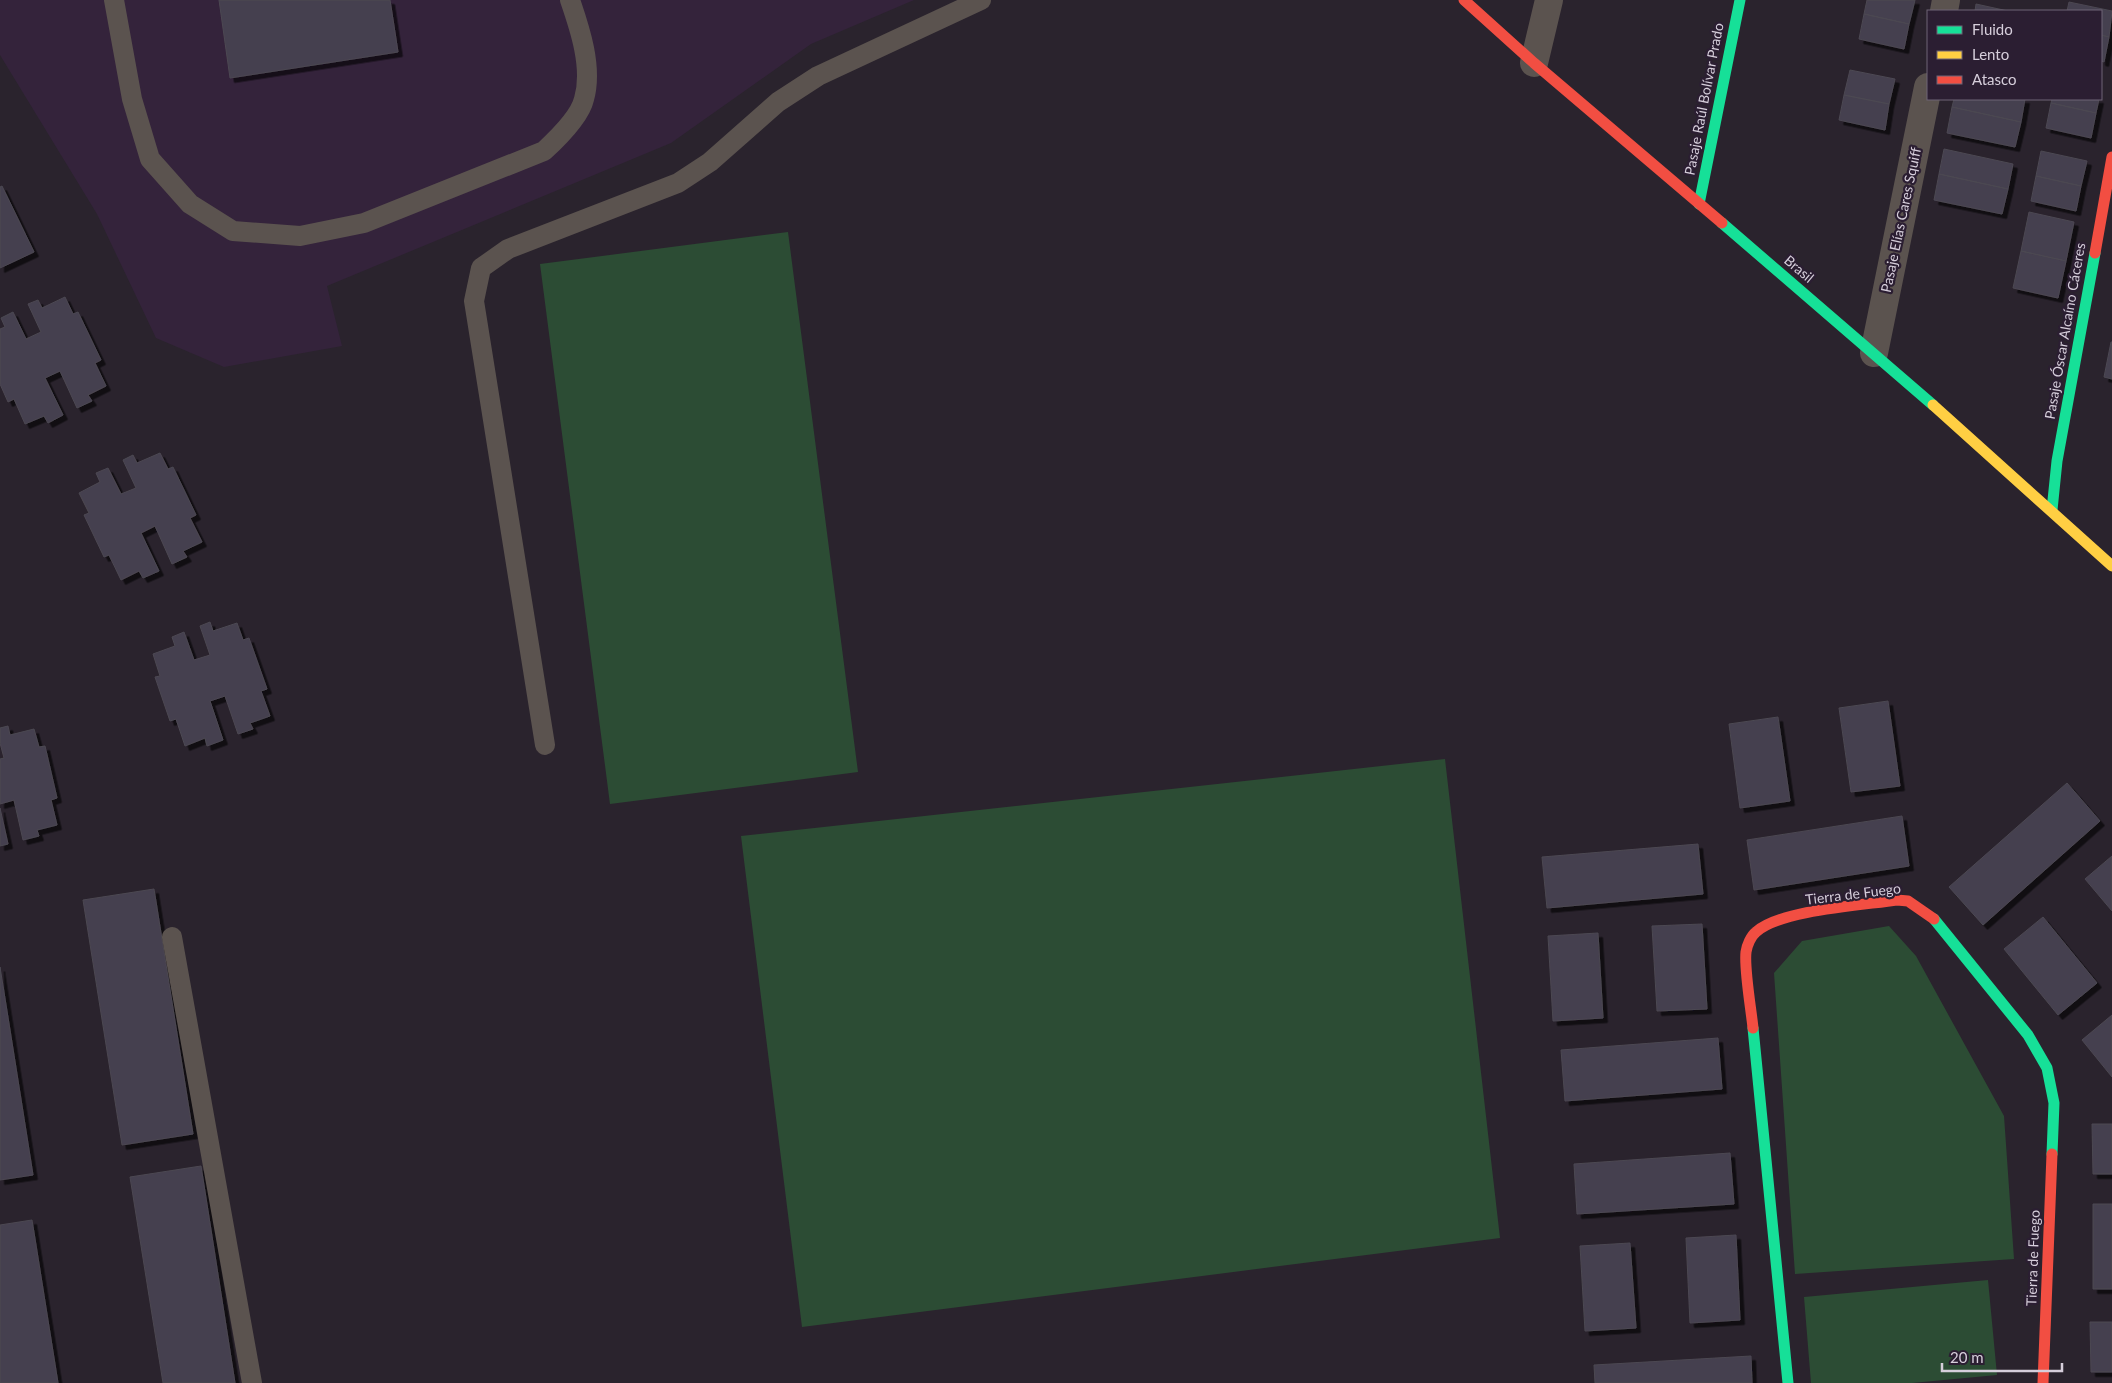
<svg xmlns="http://www.w3.org/2000/svg" width="2112" height="1383" viewBox="0 0 2112 1383" font-family="Lato,sans-serif">
  <style>
    .built { fill: #34233b }
    .green { fill: #2c4c34 }
    .building { fill: #45404f; stroke: #4c4852; filter: url(#shadow) }
    .lines { fill: none; stroke-linecap: round; stroke-linejoin: round }
    .lane { stroke: #5b534f; stroke-width: 20 }
    .street { stroke: #5b534f; stroke-width: 28 }
    .fast { stroke: #16e098; stroke-width: 11 }
    .slow { stroke: #ffcf43; stroke-width: 11 }
    .jam { stroke: #f24e42; stroke-width: 11 }
    .labels { text-anchor: middle; stroke-width: 4.5; stroke-linejoin: round; paint-order: stroke }
    .street-label { font-size: 14px; fill: #d6cedb; stroke: #2b1e32 }
  </style>
  <defs>
    <filter id="shadow"><feDropShadow dx="4.5" dy="4.5" stdDeviation="0" flood-color="#0009"/></filter>
  </defs>
  <rect width="100%" height="100%" fill="#2a232d"/>
  <path class="built" d="M 0,0 L 914,0 L 811,44 L 671,143 L 327,286 L 342,346 L 224,367 L 156,338 L 97,214 L 0,55 Z"/>
  <path class="green" d="M 788,232 L 858,772 L 610,804 L 540,264 Z
    M 1445,759 L 1500,1238 L 802,1327 L 741,836 Z
    M 1889,926 L 1916,956 L 2004,1116 L 2014,1259 L 1795,1274 L 1774,973 L 1802,941 Z
    M 1988,1280 L 1997,1375 L 1912,1383 L 1811,1383 L 1804,1297 Z"/>
  <path class="building" d="M 219,0 L 390,0 L 398,52 L 230,78 Z
    M 1867,0 L 1915,0 L 1909,24 L 1864,14 Z
    M 2069,2 L 2112,11 L 2109,37 L 2101,35 L 2101,11 L 2067,11 Z
    M 1976,4 L 2008,11 L 1975,11 Z
    M 1864,14 L 1909,24 L 1904,49 L 1859,39 Z
    M 2101,35 L 2109,37 L 2104,62 L 2101,61 Z
    M 1850,70 L 1895,79 L 1889,104 L 1844,95 Z
    M 1844,95 L 1889,104 L 1885,130 L 1839,120 Z
    M 1954,99 L 2025,99 L 2021,122 L 1952,107 Z
    M 2052,99 L 2099,99 L 2096,113 L 2051,103 Z
    M 2051,103 L 2096,113 L 2091,138 L 2046,128 Z
    M 1952,107 L 2021,122 L 2015,147 L 1947,133 Z
    M 1944,149 L 2013,164 L 2008,189 L 1939,174 Z
    M 2041,151 L 2087,161 L 2081,186 L 2036,176 Z
    M 1939,174 L 2008,189 L 2002,214 L 1934,200 Z
    M 2036,176 L 2081,186 L 2076,211 L 2031,201 Z
    M 2,186 L 34,252 L 0,268 L 0,187 Z
    M 2029,212 L 2074,222 L 2066,261 L 2021,251 Z
    M 2021,251 L 2066,261 L 2058,298 L 2013,288 Z
    M 65,297 L 73,314 L 78,312 L 101,360 L 95,363 L 106,386 L 88,395 L 92,401 L 77,408 L 60,371 L 45,378 L 63,415 L 48,423 L 44,416 L 25,424 L 14,399 L 8,402 L 0,384 L 0,329 L 5,327 L 1,318 L 13,312 L 26,339 L 41,332 L 28,304 L 38,300 L 42,308 Z
    M 2111,342 L 2112,342 L 2112,379 L 2104,377 Z
    M 160,453 L 168,469 L 173,467 L 196,515 L 190,518 L 202,542 L 183,551 L 187,557 L 172,564 L 155,526 L 141,533 L 159,571 L 143,578 L 139,571 L 121,580 L 109,555 L 104,557 L 84,515 L 89,513 L 79,493 L 100,482 L 96,473 L 108,468 L 121,494 L 136,488 L 123,460 L 133,455 L 137,463 Z
    M 210,622 L 213,631 L 237,623 L 243,640 L 249,638 L 267,689 L 261,691 L 270,716 L 250,723 L 253,729 L 238,734 L 225,696 L 210,701 L 223,740 L 207,746 L 205,738 L 185,746 L 176,719 L 170,721 L 155,677 L 160,676 L 153,654 L 175,646 L 172,637 L 184,632 L 194,660 L 210,655 L 200,626 Z
    M 1888,701 L 1900,786 L 1851,792 L 1839,708 Z
    M 1778,717 L 1790,801 L 1740,808 L 1729,724 Z
    M 8,726 L 10,735 L 34,729 L 39,747 L 45,746 L 57,798 L 51,800 L 57,825 L 37,830 L 39,836 L 23,840 L 14,800 L 0,804 L 0,759 L 4,758 L 0,743 L 0,728 Z
    M 2067,783 L 2100,821 L 1983,925 L 1949,887 Z
    M 0,808 L 8,844 L 0,846 Z
    M 1902,816 L 1909,866 L 1754,890 L 1747,840 Z
    M 1698,844 L 1703,894 L 1547,908 L 1542,857 Z
    M 2112,856 L 2112,911 L 2085,879 Z
    M 154,889 L 193,1134 L 122,1145 L 83,900 Z
    M 2043,917 L 2097,983 L 2058,1015 L 2004,949 Z
    M 1702,924 L 1707,1009 L 1657,1011 L 1652,926 Z
    M 1598,933 L 1603,1018 L 1553,1021 L 1548,936 Z
    M 0,967 L 33,1175 L 0,1180 Z
    M 2112,1015 L 2112,1077 L 2082,1040 Z
    M 1718,1038 L 1722,1089 L 1565,1101 L 1561,1050 Z
    M 2092,1124 L 2112,1124 L 2112,1174 L 2093,1174 Z
    M 1730,1153 L 1734,1204 L 1577,1214 L 1574,1164 Z
    M 201,1166 L 235,1383 L 163,1383 L 130,1177 Z
    M 2093,1204 L 2112,1204 L 2112,1289 L 2093,1289 Z
    M 32,1220 L 58,1383 L 0,1383 L 0,1225 Z
    M 1736,1235 L 1740,1320 L 1690,1323 L 1686,1238 Z
    M 1630,1243 L 1636,1328 L 1585,1331 L 1580,1246 Z
    M 2090,1322 L 2112,1322 L 2112,1372 L 2091,1372 Z
    M 1751,1356 L 1752,1383 L 1595,1383 L 1594,1365 Z"/>
  <g class="lines">
    <path class="lane" d="M 114,0 L 132,99 L 150,159 L 190,204 L 233,231 L 300,236 L 364,223 L 544,151 C 557,139 580,117 584,99 C 593,68 580,29 570,0
      M 545,745 L 474,301 L 481,268 L 508,249 L 678,183 L 710,162 L 778,102 L 818,76 L 981,0
      M 172,937 L 252,1383"/>
    <path class="street" d="M 1944,11 L 1946,0
      M 1534,63 L 1549,0
      M 1874,353 L 1928,87"/>
    <path class="fast" d="M 1699,204 L 1740,0
      M 1722,223 L 1933,405
      M 2052,510 L 2057,461 L 2095,253
      M 1934,919 L 2028,1035 L 2047,1068 L 2054,1103 L 2052,1154
      M 1753,1028 L 1788,1383"/>
    <path class="slow" d="M 1933,405 L 2112,566"/>
    <path class="jam" d="M 1464,0 L 1534,63 L 1722,223
      M 2095,253 L 2112,157
      M 1753,1028 C 1751,1008 1744,969 1746,952 C 1747,945 1751,936 1756,932 C 1780,910 1864,905 1897,900 L 1908,901 L 1934,919
      M 2043,1383 L 2052,1154"/>
  </g>
  <g class="labels">
    <g class="street-label">
      <text transform="translate(1704 99) rotate(-79)" y="5">Pasaje Raúl Bolívar Prado</text>
      <text transform="translate(1901 220) rotate(-78)" y="5">Pasaje Elías Cares Squiff</text>
      <text transform="translate(1799 269) rotate(40)" y="5">Brasil</text>
      <text transform="translate(2065 331) rotate(-80)" y="5">Pasaje Óscar Alcaíno Cáceres</text>
      <text transform="translate(1853 894) rotate(-7)" y="5">Tierra de Fuego</text>
      <text transform="translate(2033 1258) rotate(-88)" y="5">Tierra de Fuego</text>
    </g>
  </g>
  <rect x="1927" y="10" width="175" height="90" fill="#2b1e32" stroke="#6f6476"/>
  <rect x="1937" y="26" width="25" height="8" fill="#16e098" stroke="#6f6476"/>
  <text x="1972" y="35" font-size="15" fill="#d6cedb">Fluido</text>
  <rect x="1937" y="51" width="25" height="8" fill="#ffcf43" stroke="#6f6476"/>
  <text x="1972" y="60" font-size="15" fill="#d6cedb">Lento</text>
  <rect x="1937" y="76" width="25" height="8" fill="#f24e42" stroke="#6f6476"/>
  <text x="1972" y="85" font-size="15" fill="#d6cedb">Atasco</text>
  <path d="M1942 1363v8h120v-8" fill="none" stroke="#d6cedb" stroke-width="2.5"/>
  <text x="1950" y="1363" font-size="15" fill="#d6cedb" stroke="#2b1e32" stroke-width="4" paint-order="stroke">20 m</text>
</svg>
